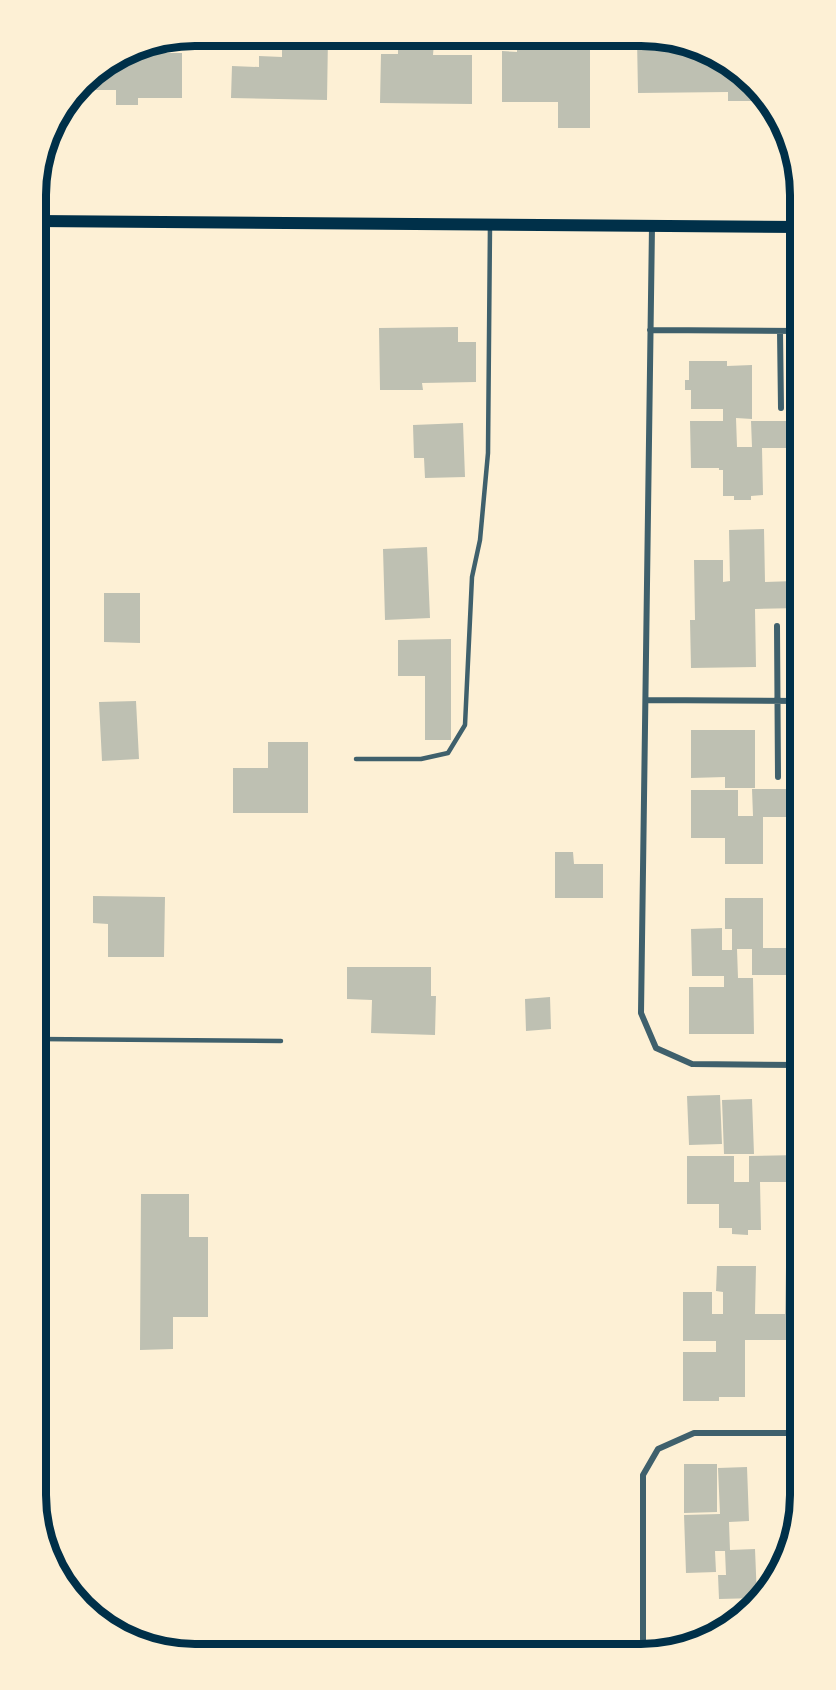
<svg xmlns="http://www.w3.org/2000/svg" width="836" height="1690" viewBox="0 0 836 1690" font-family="Commissioner,sans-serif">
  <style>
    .building { fill: #bec0b2 }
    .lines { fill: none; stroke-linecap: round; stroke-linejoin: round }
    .service { stroke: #3f606c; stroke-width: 4.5 }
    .minor { stroke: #3f606c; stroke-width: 6 }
    .secondary { stroke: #003049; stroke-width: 12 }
    .rim { fill: none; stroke: #003049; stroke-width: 8 }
  </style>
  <rect width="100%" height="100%" fill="#fdf0d5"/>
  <path class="building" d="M 297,37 L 328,37 L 327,100 L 231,98 L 232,66 L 259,67 L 259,56 L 282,57 L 282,40 L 297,40 Z
    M 517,38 L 576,38 L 576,48 L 582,48 L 582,38 L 590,38 L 590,128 L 558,128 L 558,102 L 502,102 L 502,51 L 517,52 Z
    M 637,39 L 672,39 L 746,76 L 763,101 L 728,101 L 728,92 L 638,93 Z
    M 398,42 L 434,43 L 433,55 L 472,55 L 472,104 L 380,103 L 381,54 L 398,54 Z
    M 126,53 L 182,53 L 182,98 L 138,98 L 138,105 L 116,105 L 116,90 L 85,90 L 85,83 L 90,76 Z
    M 458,327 L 458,342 L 476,342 L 476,382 L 422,383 L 423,390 L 380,390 L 379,328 Z
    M 689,361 L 727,361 L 727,366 L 752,365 L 752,419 L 736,418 L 737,447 L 752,447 L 751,421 L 800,421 L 800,496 L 792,496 L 792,448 L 762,448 L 763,495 L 751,496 L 751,500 L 734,500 L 734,496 L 723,496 L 723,470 L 719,470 L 719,468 L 691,468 L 690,421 L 723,421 L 723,409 L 691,409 L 691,390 L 685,390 L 685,380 L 689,380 Z
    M 463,423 L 465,477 L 425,478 L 424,458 L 414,458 L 413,425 Z
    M 764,529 L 765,582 L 795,581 L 794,531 L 800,531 L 800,608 L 755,609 L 756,667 L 691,668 L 690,620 L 695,620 L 694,560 L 723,560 L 723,582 L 730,581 L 729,530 Z
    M 427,547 L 430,618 L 385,620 L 383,549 Z
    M 104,593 L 140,593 L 140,643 L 104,642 Z
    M 451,639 L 451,740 L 425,740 L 425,676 L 398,676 L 398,640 Z
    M 136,701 L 139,759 L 102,761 L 99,702 Z
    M 691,730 L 755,730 L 755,788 L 725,788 L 725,777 L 691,778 Z
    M 268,742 L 308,742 L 308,813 L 233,813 L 233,768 L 268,768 Z
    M 752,789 L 800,789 L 800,865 L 793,865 L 793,817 L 763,817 L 763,864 L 725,864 L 725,838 L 691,838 L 691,790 L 738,790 L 738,816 L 753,816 Z
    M 555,852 L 573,852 L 574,864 L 603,864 L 603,898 L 555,898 Z
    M 93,896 L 165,897 L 164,957 L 108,957 L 108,924 L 93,923 Z
    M 795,897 L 800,897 L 800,975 L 752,975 L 752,949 L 737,949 L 738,978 L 753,978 L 754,1034 L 689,1034 L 689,987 L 724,987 L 724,976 L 692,976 L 691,929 L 722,928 L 722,950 L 732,950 L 732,929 L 725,929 L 725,898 L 763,898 L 763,948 L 795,948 Z
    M 347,967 L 431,967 L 431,996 L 436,996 L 435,1035 L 371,1033 L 372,1000 L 347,999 Z
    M 550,997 L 551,1029 L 526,1031 L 525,999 Z
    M 720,1095 L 722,1144 L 689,1145 L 687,1096 Z
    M 752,1099 L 754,1154 L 724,1154 L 722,1100 Z
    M 800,1155 L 800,1230 L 790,1230 L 789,1182 L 760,1182 L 761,1230 L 748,1230 L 748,1235 L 732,1234 L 732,1228 L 719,1228 L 719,1204 L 687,1204 L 687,1156 L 734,1156 L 734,1182 L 749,1182 L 749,1156 Z
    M 141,1194 L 189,1194 L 189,1237 L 208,1237 L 208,1317 L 173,1317 L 173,1349 L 140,1350 Z
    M 717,1266 L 756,1266 L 755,1314 L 785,1314 L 786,1267 L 800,1267 L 800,1315 L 797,1315 L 796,1340 L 745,1340 L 745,1397 L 719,1397 L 719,1401 L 683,1401 L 683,1352 L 716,1352 L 716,1341 L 683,1341 L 683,1292 L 712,1292 L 712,1314 L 723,1314 L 723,1292 L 716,1291 Z
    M 796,1343 L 800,1343 L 800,1397 L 796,1397 Z
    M 684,1464 L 717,1464 L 717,1512 L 684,1513 Z
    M 747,1467 L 749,1521 L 729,1522 L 730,1550 L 755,1549 L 757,1598 L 719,1599 L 718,1575 L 726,1575 L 725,1551 L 715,1551 L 716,1572 L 686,1573 L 684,1515 L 720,1514 L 718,1468 Z"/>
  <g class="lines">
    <path class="service" d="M 791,227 L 792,145
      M 356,759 L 421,759 L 448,753 L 465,725 L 472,577 L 480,540 L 488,453 L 490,225
      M 36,1039 L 281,1041"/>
    <path class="minor" d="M 652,226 L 641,1013 L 656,1048 L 692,1064 L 800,1065
      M 650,330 L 800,331
      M 780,331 L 781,408
      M 777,626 L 778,777
      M 646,700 L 800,701
      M 643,1654 L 643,1475 L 658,1449 L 694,1433 L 800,1433"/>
    <path class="secondary" d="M 37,221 L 800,227"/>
  </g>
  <path d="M0 0H836V1690H0ZM195 46H641A149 149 0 0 1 790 195V1495A149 149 0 0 1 641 1644H195A149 149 0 0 1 46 1495V195A149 149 0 0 1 195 46Z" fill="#fdf0d5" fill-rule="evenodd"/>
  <path class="rim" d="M195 46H641A149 149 0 0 1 790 195V1495A149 149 0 0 1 641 1644H195A149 149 0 0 1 46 1495V195A149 149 0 0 1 195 46Z"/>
</svg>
